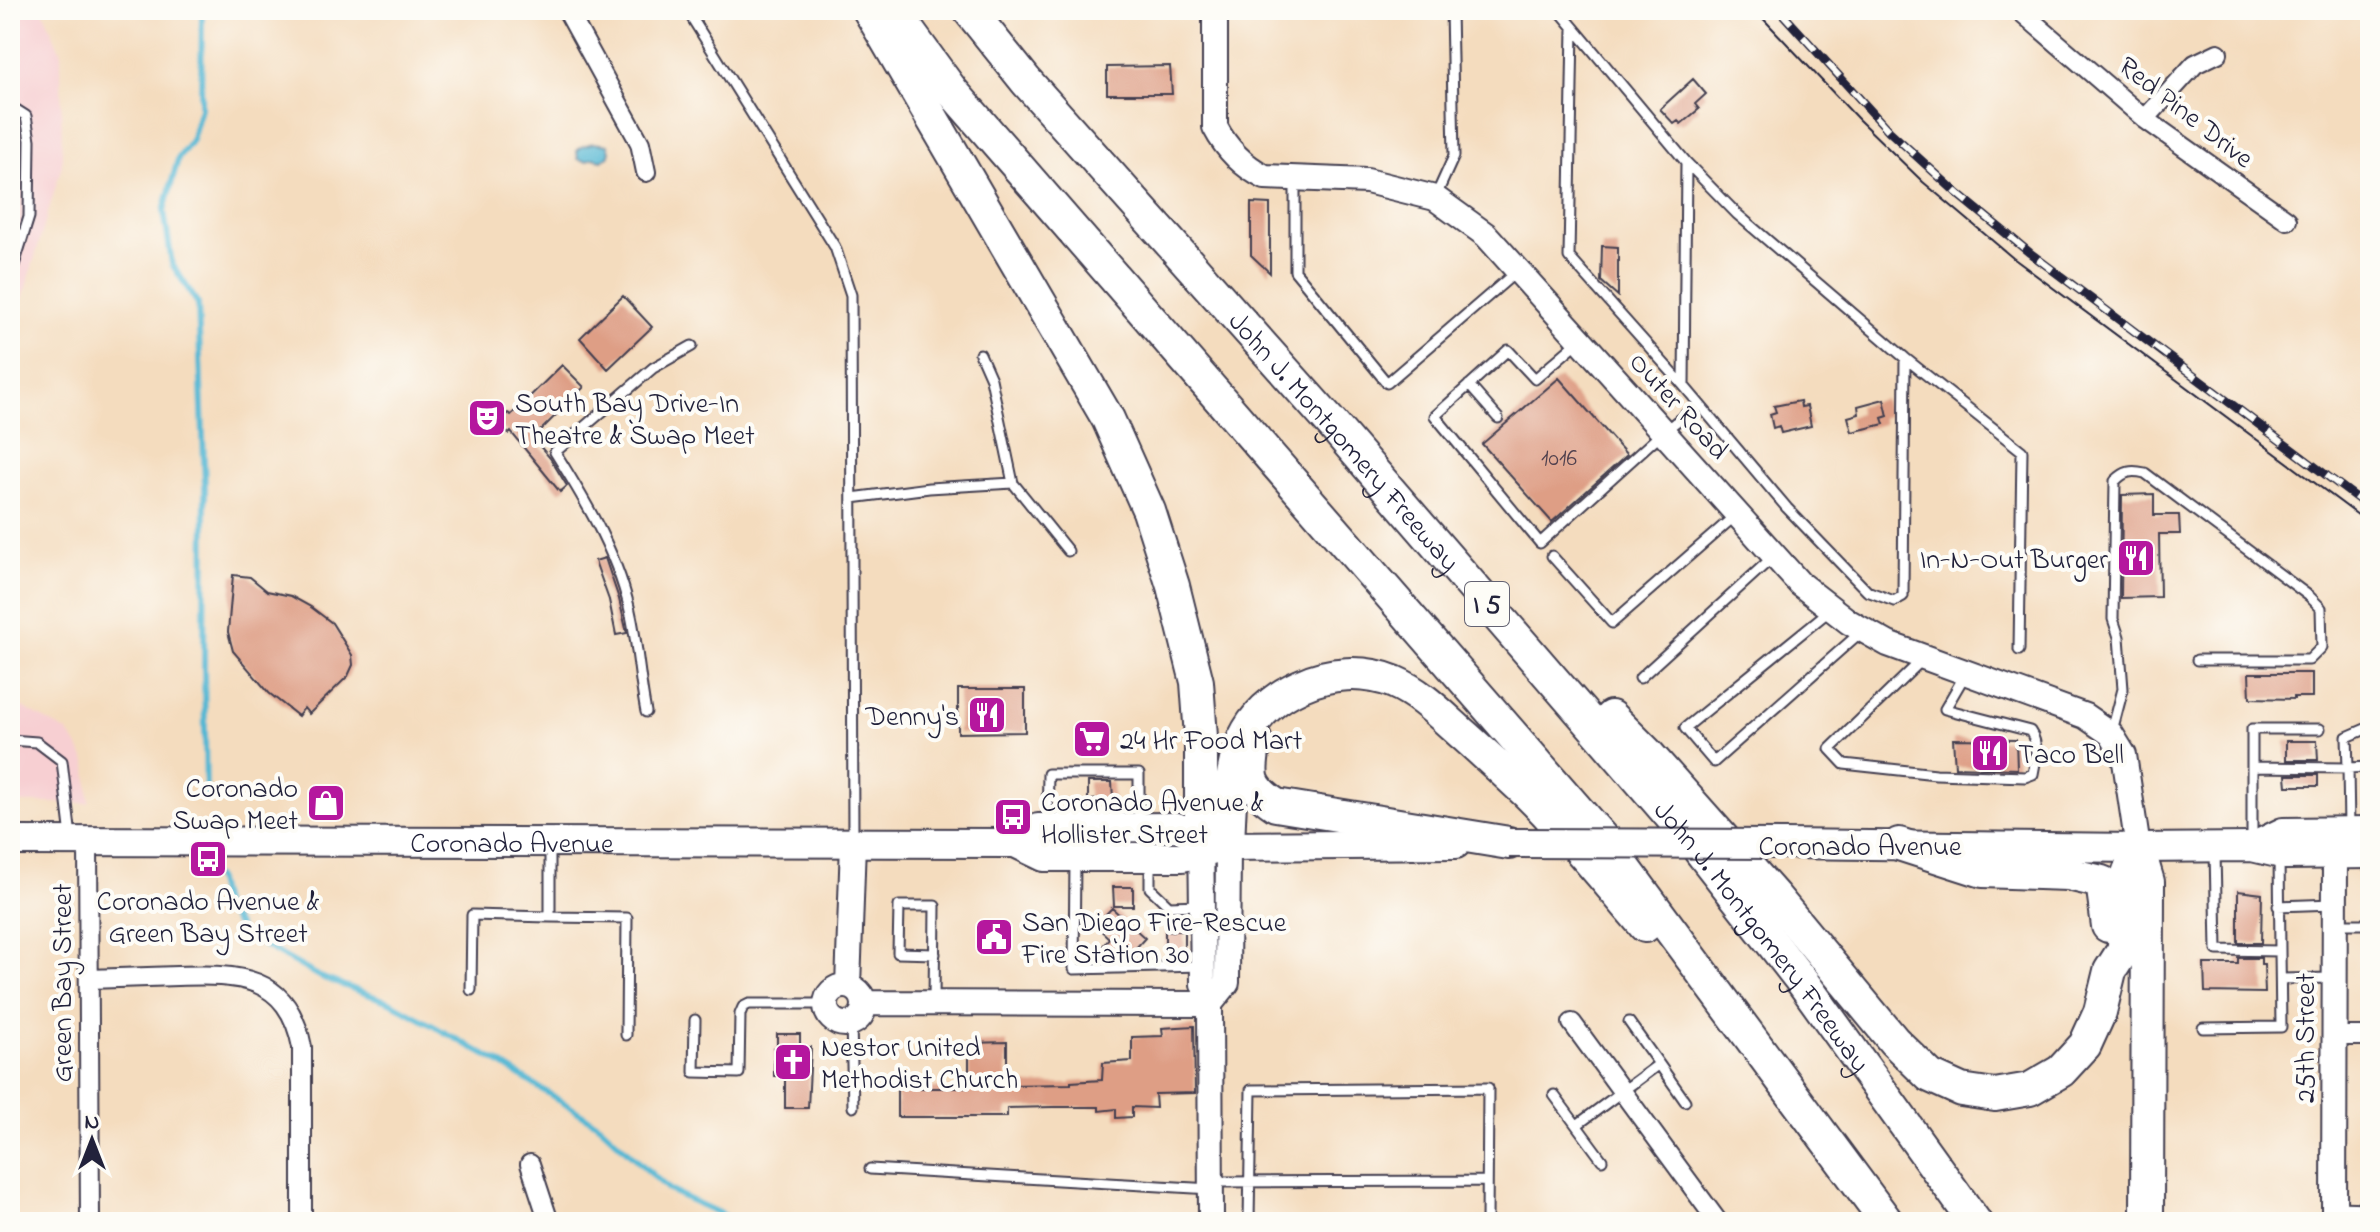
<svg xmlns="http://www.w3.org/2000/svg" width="2380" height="1232" viewBox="0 0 2380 1232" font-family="'Indie Flower',sans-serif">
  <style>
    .built { fill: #f7cfd2 }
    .water { fill: #54b7d3; stroke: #3b6c87; stroke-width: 2 }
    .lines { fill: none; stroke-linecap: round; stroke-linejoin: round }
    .stream { stroke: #54b7d3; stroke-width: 6 }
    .building { fill: #de9e85 }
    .lane-casing { stroke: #423e4f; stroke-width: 13 }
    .street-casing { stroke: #423e4f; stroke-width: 22 }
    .secondary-casing { stroke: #423e4f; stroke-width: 28 }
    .primary-casing { stroke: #423e4f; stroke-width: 32 }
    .highway-casing { stroke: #423e4f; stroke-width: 36 }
    .lane { stroke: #fff; stroke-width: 9 }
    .street { stroke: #fff; stroke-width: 18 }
    .secondary { stroke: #fff; stroke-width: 24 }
    .primary { stroke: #fff; stroke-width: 28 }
    .highway { stroke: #fff; stroke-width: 32 }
    .tram { stroke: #22223b; stroke-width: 2 }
    .rail-casing { stroke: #22223b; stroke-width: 9 }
    .rail { stroke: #fdfcf7; stroke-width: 6; stroke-dasharray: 18; stroke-linecap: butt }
    .primary-bridge-casing { stroke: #423e4f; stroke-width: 32; stroke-linecap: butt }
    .primary-bridge { stroke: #fff; stroke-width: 28 }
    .labels { text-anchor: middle; stroke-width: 8; stroke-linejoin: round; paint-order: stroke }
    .number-label { font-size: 24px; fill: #51414e }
    .shield { fill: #fdfcf7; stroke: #646373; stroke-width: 2 }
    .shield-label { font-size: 26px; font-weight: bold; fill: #22223b }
    .street-label { font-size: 28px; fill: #22223b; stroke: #fdfcf7 }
    .poi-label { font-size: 28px; fill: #22223b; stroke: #fdfcf7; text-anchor: start }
  </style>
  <rect width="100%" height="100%" fill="#fdfcf7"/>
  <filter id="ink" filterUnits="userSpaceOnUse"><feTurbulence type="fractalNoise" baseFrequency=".0125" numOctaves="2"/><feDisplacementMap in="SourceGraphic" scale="16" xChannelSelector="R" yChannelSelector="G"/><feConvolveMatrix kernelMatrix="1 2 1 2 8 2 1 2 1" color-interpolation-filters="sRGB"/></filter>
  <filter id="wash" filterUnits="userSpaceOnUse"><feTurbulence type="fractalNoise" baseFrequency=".006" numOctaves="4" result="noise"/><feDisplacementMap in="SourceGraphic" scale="32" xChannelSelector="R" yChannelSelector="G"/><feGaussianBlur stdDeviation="1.8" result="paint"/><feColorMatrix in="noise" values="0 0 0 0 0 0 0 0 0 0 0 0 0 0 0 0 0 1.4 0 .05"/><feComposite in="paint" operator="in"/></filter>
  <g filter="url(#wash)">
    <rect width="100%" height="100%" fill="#f4dcbe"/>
    <path class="built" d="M 10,10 L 43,10 L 61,53 L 62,165 L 10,342 Z
      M 10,675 L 17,704 L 66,731 L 75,742 L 87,764 L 89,803 L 10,803 Z"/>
    <path class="water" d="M 593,143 L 608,145 L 610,151 L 608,157 L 602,160 L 593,158 L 586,161 L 578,159 L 577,151 L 583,146 Z"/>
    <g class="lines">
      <path class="stream" d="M 202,10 L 201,108 L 192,140 L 178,159 L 164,211 L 172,264 L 198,304 L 205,487 L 204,667 L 206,798
        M 216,877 L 223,907 L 244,934 L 320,977 L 392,1003 L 498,1062 L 599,1125 L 669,1190 L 738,1222"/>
    </g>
    <g id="blocks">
      <path class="building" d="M 1170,66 L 1172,94 L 1107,94 L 1107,67 Z
        M 1693,79 L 1706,94 L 1695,104 L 1699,109 L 1681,124 L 1678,121 L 1674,124 L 1660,109 Z
        M 1251,203 L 1270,204 L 1270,273 L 1251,255 Z
        M 1602,246 L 1618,247 L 1618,296 L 1601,281 Z
        M 623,296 L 652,327 L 608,369 L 580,338 Z
        M 562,365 L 584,387 L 533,438 L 550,458 L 567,486 L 560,492 L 511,432 L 509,434 L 497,424 L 508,413 L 511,415 Z
        M 1559,378 L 1627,455 L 1552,522 L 1482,444 Z
        M 1884,399 L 1888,416 L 1882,418 L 1884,424 L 1852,432 L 1848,417 L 1859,414 L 1858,406 Z
        M 1800,401 L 1801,407 L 1807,406 L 1811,426 L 1781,433 L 1779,426 L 1773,428 L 1770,414 L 1776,412 L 1774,406 Z
        M 2154,494 L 2154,515 L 2179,515 L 2180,534 L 2159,534 L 2160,597 L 2121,598 L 2122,495 Z
        M 605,558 L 619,599 L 627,633 L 616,635 L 609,600 L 595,561 Z
        M 233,575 L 250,577 L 267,591 L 291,596 L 311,607 L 332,623 L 352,655 L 353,665 L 348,676 L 309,714 L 304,708 L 298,716 L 269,693 L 233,651 L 228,632 Z
        M 2249,673 L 2312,673 L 2312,697 L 2294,697 L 2294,699 L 2250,698 Z
        M 958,689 L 1025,689 L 1025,732 L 958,733 Z
        M 1953,739 L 2016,740 L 2017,769 L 1955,767 Z
        M 2286,741 L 2317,741 L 2318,760 L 2286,760 Z
        M 2286,775 L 2318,775 L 2318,786 L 2287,786 Z
        M 1088,782 L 1112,782 L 1113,799 L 1088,800 Z
        M 1113,887 L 1133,887 L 1133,906 L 1114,906 Z
        M 2238,891 L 2262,894 L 2261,943 L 2238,943 Z
        M 1112,908 L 1145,938 L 1125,960 L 1116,954 L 1113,957 L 1102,947 L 1109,938 L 1095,925 Z
        M 1165,931 L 1184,931 L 1184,951 L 1165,951 Z
        M 2238,958 L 2261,958 L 2261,964 L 2264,964 L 2265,993 L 2205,992 L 2204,964 L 2238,964 Z
        M 1194,1026 L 1195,1093 L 1155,1094 L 1156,1108 L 1132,1107 L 1132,1117 L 1116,1118 L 1116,1109 L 1099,1111 L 1099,1107 L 1053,1107 L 1007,1108 L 1007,1117 L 897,1117 L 897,1088 L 969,1088 L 969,1043 L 1007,1042 L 1007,1085 L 1071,1084 L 1071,1082 L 1102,1080 L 1103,1063 L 1132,1061 L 1132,1037 L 1163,1036 L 1162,1028 Z
        M 777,1034 L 800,1034 L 800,1047 L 811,1047 L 808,1108 L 785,1108 L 785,1076 L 774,1076 L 774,1048 L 777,1048 Z"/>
    </g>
  </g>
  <g filter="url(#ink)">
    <use href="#blocks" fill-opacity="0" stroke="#423e4f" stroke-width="2"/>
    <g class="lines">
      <defs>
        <path id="lane" d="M 687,10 L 835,247 L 851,295 L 853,839
          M 1559,10 L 1686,162 L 1737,214 L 1905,358 L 2022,451 L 2019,650
          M 1573,27 L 1569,257 L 1684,386 L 1787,508 L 1867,591 L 1894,601 L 1903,596 L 1905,358
          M 10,109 L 15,109 L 26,116 L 30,140 L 29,217 L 10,278
          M 1295,178 L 1295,271 L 1387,383 L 1516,272
          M 1435,198 L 1454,156 L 1451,10
          M 1578,342 L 1535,379 L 1508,350 L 1435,416 L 1540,543 L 1663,432 L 1698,405
          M 1469,385 L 1498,418
          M 1684,386 L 1686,162
          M 1013,483 L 1068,551
          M 852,498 L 929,488 L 1013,483 L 991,379 L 980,354
          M 1552,556 L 1612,623 L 1737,514
          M 1829,611 L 1685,728 L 1714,762 L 1862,631
          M 1924,658 L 1830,749 L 1844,764 L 1936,774 L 2025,777 L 2033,774 C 2036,759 2039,744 2030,731 L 1945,709 L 1966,673
          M 1640,678 L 1774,556
          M 646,712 C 640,682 638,651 632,620 C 620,558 588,505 555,452 L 653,368 L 692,346
          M 2370,727 L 2347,737 L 2348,768 L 2370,767
          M 2112,731 L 2123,689 L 2119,637 L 2113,619 L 2115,481 C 2125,471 2131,470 2145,473 L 2309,596 L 2321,608 L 2322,647 L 2309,660 L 2197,660
          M 10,740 L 37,742 L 62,761 L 71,837
          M 2252,767 L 2348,768 L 2349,828
          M 1047,826 L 1048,774 L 1139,774 L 1139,824
          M 2252,844 L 2252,729 L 2320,729
          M 2215,851 L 2217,950 L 2280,951 L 2279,856
          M 1075,860 L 1074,969 L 1203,966
          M 1150,860 L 1150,888 L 1169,906 L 1201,905
          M 2278,906 L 2334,904
          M 550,917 L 627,918 L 626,1035
          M 2337,924 L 2370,924
          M 2281,979 L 2333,978
          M 471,990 L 472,915 L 550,917 L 550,845
          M 934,1000 L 935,906 L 899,906 L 898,953 L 935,954
          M 695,1020 L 694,1072 L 739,1073 L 740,1014 L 743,1007 L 749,1004 L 826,1004
          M 851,1022 L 853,1107
          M 2203,1028 L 2281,1027 L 2280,951
          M 1659,1064 L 1685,1101
          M 1554,1095 L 1602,1160
          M 1577,1125 L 1659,1064 L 1629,1022
          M 870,1169 L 1211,1189
          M 1214,1182 L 1487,1181
          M 2337,1207 L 2370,1208
          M 1249,1222 L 1251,1090 L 1488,1088 L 1487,1222"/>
        <path id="street" d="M 567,10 L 640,143 L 646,172
          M 2019,10 L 2145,119 L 2287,220
          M 2145,119 L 2195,64 L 2218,53
          M 88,840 L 90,1222
          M 89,979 C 118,978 147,977 177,976 C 238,974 288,974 302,1047 L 302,1222
          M 1572,1023 L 1718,1222
          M 2333,1036 L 2370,1036
          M 530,1164 L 549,1222"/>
        <path id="secondary" d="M 1215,10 L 1215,127 C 1226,148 1243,166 1265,177 L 1367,181 L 1435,198 L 1486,235 L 1800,584 L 1849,622 L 1888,644 L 2085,716 L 2111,734 L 2124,755 L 2138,848
          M 1201,836 L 1203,984 L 1210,1004 L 1211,1222
          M 848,986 L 853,843
          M826 1005a19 19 0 1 1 38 0a19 19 0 1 1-38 0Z
          M 864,1003 L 1210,1004
          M 1210,1004 L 1227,983 L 1228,846
          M 2334,1222 L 2335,854"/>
        <g id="primary">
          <path id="s1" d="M 10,841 L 1015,843 L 1044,857 L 1183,857 L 1228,846 L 1456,844"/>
          <path d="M 1015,843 L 1038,828 L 1177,827 L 1220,843"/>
          <path d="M 1783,844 L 2138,848 L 2252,847 L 2286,855 L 2370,854"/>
          <path d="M 2252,847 L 2283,832 L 2370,831"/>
        </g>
        <g id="highway">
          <path d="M 869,10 L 1108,419 L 1149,511 L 1173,586 L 1197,682 L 1201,737 L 1201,836"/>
          <path d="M 893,10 L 952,91 L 1607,844 L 1887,1222"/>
          <path id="s2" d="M 969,10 L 1026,81 L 1332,424 L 1694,843 L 1804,984 L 1975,1222"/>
          <path d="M 1611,717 L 1647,753 L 1774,896 L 1894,1041 L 1930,1076 L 1961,1090 L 1995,1095 L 2030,1089 L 2061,1071 L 2085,1045 L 2100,1012 L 2110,971 L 2124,949 L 2125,883 L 2138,848"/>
          <path d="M 1255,739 C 1250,773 1245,785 1276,805 L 1509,843"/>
          <path d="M 1899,844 L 1983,871 L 2068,874 L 2102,882 L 2108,926"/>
          <path d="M 1228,846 C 1231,779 1228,719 1300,686 C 1329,672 1364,670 1394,682 C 1422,694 1443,717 1466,737 C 1487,756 1508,775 1528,794 C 1570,835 1607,882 1645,926"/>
          <path d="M 2138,848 L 2148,882 L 2147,1222"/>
        </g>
      </defs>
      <use href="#lane" class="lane-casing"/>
      <use href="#street" class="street-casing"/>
      <use href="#secondary" class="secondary-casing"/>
      <use href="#primary" class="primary-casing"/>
      <use href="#highway" class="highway-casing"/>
      <use href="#lane" class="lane"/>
      <use href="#street" class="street"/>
      <use href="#secondary" class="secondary"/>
      <use href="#primary" class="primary"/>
      <use href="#highway" class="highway"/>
      <path class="tram" d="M 1755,10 L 1859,120 L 1923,182 L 2013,258 L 2370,524"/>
      <defs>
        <path id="rail" d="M 1779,10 L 1889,131 L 1957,193 L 2030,253 L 2370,508"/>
      </defs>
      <use href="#rail" class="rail-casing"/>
      <use href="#rail" class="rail"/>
      <defs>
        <path id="primary-bridge" d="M 1509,843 L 1783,844"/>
      </defs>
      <use href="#primary-bridge" class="primary-bridge-casing"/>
      <use href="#primary-bridge" class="primary-bridge"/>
    </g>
  </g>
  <defs>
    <symbol id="theatre-square" viewBox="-11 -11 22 22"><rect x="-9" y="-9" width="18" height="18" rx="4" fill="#b5179e" stroke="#fdfcf7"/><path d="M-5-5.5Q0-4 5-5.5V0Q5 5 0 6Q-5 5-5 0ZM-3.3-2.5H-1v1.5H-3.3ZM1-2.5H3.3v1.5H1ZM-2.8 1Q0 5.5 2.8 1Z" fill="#fff"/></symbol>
    <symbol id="restaurant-square" viewBox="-11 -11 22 22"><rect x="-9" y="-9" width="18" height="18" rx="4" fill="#b5179e" stroke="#fdfcf7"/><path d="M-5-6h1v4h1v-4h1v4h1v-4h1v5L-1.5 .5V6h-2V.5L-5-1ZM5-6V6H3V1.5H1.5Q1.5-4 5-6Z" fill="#fff"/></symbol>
    <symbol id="supermarket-square" viewBox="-11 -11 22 22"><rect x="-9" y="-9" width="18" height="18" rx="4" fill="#b5179e" stroke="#fdfcf7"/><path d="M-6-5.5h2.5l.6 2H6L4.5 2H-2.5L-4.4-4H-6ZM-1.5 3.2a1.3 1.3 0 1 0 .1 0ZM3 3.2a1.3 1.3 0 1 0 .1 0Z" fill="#fff"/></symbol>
    <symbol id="shop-square" viewBox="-11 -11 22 22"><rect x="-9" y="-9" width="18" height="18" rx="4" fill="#b5179e" stroke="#fdfcf7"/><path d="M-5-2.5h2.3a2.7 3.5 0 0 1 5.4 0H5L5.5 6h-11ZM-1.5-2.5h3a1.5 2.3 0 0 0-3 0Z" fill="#fff"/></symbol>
    <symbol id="bus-square" viewBox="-11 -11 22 22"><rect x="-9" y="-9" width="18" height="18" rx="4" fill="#b5179e" stroke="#fdfcf7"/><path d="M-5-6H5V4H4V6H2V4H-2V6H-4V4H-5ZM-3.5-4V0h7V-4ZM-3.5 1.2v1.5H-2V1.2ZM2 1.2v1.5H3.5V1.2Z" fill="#fff"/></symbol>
    <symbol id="civic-square" viewBox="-11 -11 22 22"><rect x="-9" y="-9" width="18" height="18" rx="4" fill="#b5179e" stroke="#fdfcf7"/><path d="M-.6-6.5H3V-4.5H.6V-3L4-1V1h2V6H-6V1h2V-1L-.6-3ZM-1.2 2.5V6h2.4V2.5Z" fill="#fff"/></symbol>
    <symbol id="church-square" viewBox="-11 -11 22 22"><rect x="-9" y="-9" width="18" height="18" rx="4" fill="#b5179e" stroke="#fdfcf7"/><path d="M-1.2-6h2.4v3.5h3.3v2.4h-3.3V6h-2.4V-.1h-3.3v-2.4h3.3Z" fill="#fff"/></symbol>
  </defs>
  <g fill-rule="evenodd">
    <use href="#theatre-square" x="465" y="396" width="44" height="44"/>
    <use href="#restaurant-square" x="2114" y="536" width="44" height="44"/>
    <use href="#restaurant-square" x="965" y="693" width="44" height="44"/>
    <use href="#supermarket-square" x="1070" y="717" width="44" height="44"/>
    <use href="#restaurant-square" x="1968" y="731" width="44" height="44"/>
    <use href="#shop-square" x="304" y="781" width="44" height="44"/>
    <use href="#bus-square" x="991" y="795" width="44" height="44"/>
    <use href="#bus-square" x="186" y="837" width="44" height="44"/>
    <use href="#civic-square" x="972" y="915" width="44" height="44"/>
    <use href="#church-square" x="771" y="1040" width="44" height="44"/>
  </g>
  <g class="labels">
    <g class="number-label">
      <text x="1559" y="465">1016</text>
    </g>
    <rect class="shield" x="1465" y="582" width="44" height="44" rx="6"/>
    <g class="shield-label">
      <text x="1487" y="613">I 5</text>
    </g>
    <g class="street-label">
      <text transform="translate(2187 111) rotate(38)" y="10">Red Pine Drive</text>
      <text transform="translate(1680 405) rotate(48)" y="10">Outer Road</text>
      <text dy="10" stroke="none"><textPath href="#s2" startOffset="572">John J. Montgomery Freeway</textPath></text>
      <text dy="10" stroke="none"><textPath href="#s1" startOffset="502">Coronado Avenue</textPath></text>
      <text x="1860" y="855">Coronado Avenue</text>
      <text dy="10" stroke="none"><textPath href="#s2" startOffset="1220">John J. Montgomery Freeway</textPath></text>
      <text transform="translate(61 983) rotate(-90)" y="10">Green Bay Street</text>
      <text transform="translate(2304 1038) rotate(-90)" y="10">25th Street</text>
    </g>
    <g class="poi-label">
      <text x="515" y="412">South Bay Drive-In<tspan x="515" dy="32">Theatre &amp; Swap Meet</tspan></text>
      <text x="2108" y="568" text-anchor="end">In-N-Out Burger</text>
      <text x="959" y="725" text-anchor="end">Denny's</text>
      <text x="1120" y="749">24 Hr Food Mart</text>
      <text x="2018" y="763">Taco Bell</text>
      <text x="298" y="797" text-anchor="end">Coronado<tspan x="298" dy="32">Swap Meet</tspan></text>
      <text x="1041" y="811">Coronado Avenue &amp;<tspan x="1041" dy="32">Hollister Street</tspan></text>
      <text x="208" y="910" text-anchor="middle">Coronado Avenue &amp;<tspan x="208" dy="32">Green Bay Street</tspan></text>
      <text x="1022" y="931">San Diego Fire-Rescue<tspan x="1022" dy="32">Fire Station 30</tspan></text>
      <text x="821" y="1056">Nestor United<tspan x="821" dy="32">Methodist Church</tspan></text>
    </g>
  </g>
  <rect width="2380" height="1232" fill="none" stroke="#fdfcf7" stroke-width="40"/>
  <g transform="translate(92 1140)" stroke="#fdfcf7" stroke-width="6" paint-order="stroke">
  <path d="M0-6L14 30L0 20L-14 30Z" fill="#22223b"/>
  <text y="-12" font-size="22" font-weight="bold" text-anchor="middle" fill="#22223b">N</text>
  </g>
</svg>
